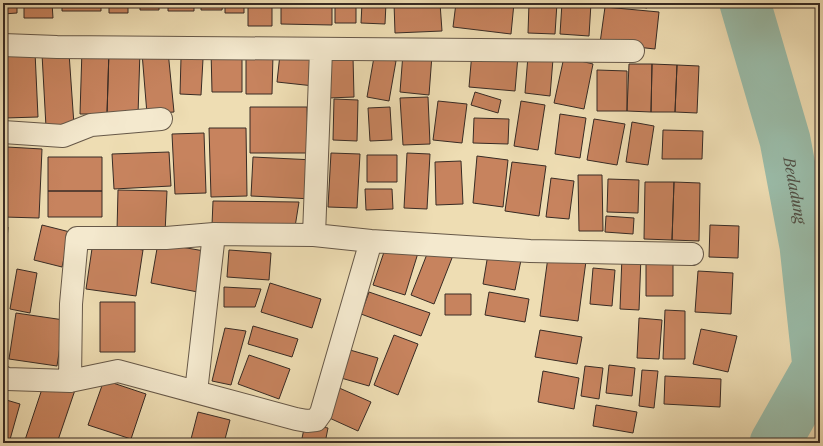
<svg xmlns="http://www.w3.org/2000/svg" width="823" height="446" viewBox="0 0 823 446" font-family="'Libre Caslon Text',serif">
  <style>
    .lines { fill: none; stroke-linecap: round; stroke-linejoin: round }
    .river { stroke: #9abca9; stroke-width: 51 }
    .building { fill: #c7835e; stroke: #382b24 }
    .minor-casing { stroke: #665848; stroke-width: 24 }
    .minor { stroke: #f4e9ce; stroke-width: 22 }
    .labels { text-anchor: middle; stroke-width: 3.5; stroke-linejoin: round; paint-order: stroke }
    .water-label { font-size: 15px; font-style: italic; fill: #504f45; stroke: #f4e9ce }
  </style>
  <rect width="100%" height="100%" fill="#eeddb3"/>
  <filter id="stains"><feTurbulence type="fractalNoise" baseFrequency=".005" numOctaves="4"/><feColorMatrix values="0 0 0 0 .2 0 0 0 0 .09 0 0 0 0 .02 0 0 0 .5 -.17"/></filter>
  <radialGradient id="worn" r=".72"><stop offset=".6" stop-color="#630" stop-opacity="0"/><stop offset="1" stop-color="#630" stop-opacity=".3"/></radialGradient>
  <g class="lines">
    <path class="river" id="s1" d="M 745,3 L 785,140 L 805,246 L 818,367 L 775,443"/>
  </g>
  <path class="building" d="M 3,3 L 17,3 L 17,13 L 3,14 Z
    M 24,3 L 52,3 L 53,18 L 24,18 Z
    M 62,3 L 101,3 L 101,11 L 62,11 Z
    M 109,3 L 128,3 L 128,13 L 109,13 Z
    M 140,3 L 159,3 L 159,10 L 140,10 Z
    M 168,3 L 194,3 L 194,11 L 168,11 Z
    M 201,3 L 223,3 L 222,10 L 201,10 Z
    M 225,3 L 244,3 L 244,13 L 225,13 Z
    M 248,3 L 272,3 L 272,26 L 248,26 Z
    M 281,3 L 332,3 L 332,25 L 281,24 Z
    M 335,3 L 356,3 L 356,23 L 335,23 Z
    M 362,3 L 386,3 L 385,24 L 361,23 Z
    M 394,3 L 440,3 L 442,31 L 395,33 Z
    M 456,3 L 514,3 L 511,34 L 453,27 Z
    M 529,3 L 557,3 L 555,34 L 528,33 Z
    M 562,3 L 591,3 L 589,36 L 560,34 Z
    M 618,3 L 648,3 L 647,8 Z
    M 605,7 L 659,12 L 655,49 L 600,43 Z
    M 82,49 L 109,50 L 107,114 L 80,114 Z
    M 109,50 L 140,50 L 138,115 L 107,114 Z
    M 211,50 L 242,50 L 242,92 L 212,92 Z
    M 168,51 L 174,112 L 147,114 L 142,53 Z
    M 35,52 L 38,117 L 5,118 L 3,53 Z
    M 472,52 L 518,56 L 515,91 L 469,87 Z
    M 69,53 L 74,125 L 46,127 L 42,54 Z
    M 403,53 L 432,55 L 429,95 L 400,92 Z
    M 246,54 L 273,54 L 272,94 L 246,94 Z
    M 280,54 L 317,58 L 314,86 L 277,82 Z
    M 528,56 L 553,59 L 550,96 L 525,93 Z
    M 327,57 L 353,57 L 354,97 L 328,98 Z
    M 374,57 L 396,61 L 389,101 L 367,97 Z
    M 564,57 L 593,64 L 584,109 L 554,103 Z
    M 181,58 L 203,59 L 201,95 L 180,94 Z
    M 629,64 L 652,64 L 651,112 L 627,111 Z
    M 652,64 L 677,65 L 675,112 L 651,112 Z
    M 677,65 L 699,66 L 697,113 L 675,112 Z
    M 597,70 L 627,71 L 627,111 L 597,111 Z
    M 475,92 L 501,100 L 498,113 L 471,105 Z
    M 428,97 L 430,144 L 403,145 L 400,98 Z
    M 334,99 L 358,100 L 357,141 L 333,140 Z
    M 438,101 L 467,104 L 462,143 L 433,140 Z
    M 521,101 L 545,105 L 538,150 L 514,146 Z
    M 250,107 L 307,107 L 308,153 L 250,153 Z
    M 390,107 L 392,140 L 370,141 L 368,108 Z
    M 560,114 L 586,118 L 580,158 L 555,154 Z
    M 474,118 L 509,119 L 508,144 L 473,143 Z
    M 594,119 L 625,124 L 617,165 L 587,160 Z
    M 632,122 L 654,126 L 648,165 L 626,162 Z
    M 209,128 L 246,128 L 247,196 L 211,197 Z
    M 663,130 L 703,131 L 702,159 L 662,159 Z
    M 204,133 L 206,193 L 175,194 L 172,134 Z
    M 7,147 L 42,149 L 39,218 L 4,217 Z
    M 169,152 L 171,186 L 114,189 L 112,154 Z
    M 331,153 L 360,154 L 357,208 L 328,207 Z
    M 407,153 L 430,154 L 427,209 L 404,208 Z
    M 367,155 L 397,155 L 397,182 L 367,182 Z
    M 477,156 L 508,160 L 503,207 L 473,203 Z
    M 48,157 L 102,157 L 102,191 L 48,191 Z
    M 253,157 L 314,160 L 313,199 L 251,196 Z
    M 461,161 L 463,204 L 436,205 L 435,162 Z
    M 512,162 L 546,166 L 539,216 L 505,211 Z
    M 578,175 L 602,175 L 603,231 L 579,231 Z
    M 551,178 L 574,181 L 569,219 L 546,217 Z
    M 608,179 L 639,180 L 638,213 L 607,212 Z
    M 645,182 L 674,182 L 672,240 L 644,239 Z
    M 674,182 L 700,183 L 699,241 L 672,240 Z
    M 365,189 L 392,189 L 393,209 L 366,210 Z
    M 118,190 L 167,191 L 165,233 L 117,231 Z
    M 48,191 L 102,191 L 102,217 L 48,217 Z
    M 213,201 L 299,202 L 295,227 L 212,225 Z
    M 606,216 L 634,218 L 633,234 L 605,232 Z
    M 42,225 L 70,232 L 62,267 L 34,260 Z
    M 710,225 L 739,226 L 738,258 L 709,257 Z
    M 3,226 L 8,227 L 3,292 Z
    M 93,242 L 143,250 L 136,296 L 86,289 Z
    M 158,243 L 210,252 L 203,293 L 151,283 Z
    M 387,243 L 418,253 L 405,295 L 373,285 Z
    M 429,249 L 452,258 L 434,304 L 411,295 Z
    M 229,250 L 271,253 L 269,280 L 227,277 Z
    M 488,254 L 521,260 L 515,290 L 483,284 Z
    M 622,256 L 641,256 L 639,310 L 620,309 Z
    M 548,257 L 586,261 L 578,321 L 540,316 Z
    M 646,260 L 673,260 L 673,296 L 646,296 Z
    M 593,268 L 615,270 L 612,306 L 590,304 Z
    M 17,269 L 37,273 L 30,313 L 10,309 Z
    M 698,271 L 733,273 L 731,314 L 695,312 Z
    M 270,283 L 321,299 L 312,328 L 261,312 Z
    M 224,287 L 261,289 L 255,307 L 224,307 Z
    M 369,292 L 430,313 L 421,336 L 361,314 Z
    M 489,292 L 529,299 L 525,322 L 485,315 Z
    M 445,294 L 471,294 L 471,315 L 445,315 Z
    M 100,302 L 135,302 L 135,352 L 100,352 Z
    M 665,310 L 685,311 L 685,359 L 663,359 Z
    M 16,313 L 64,320 L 57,366 L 9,359 Z
    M 639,318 L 662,320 L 659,359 L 637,358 Z
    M 253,326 L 298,339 L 292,357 L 248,344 Z
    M 225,328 L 246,331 L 231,385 L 212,381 Z
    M 701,329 L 737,336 L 728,372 L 693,364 Z
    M 540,330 L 582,337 L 577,364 L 535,357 Z
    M 394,335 L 418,344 L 398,395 L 374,385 Z
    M 350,350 L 378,358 L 369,386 L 341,378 Z
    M 249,355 L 290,369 L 279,399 L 238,384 Z
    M 609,365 L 635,368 L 632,396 L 606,393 Z
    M 585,366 L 603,368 L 599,399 L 581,396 Z
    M 642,370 L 658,371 L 654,408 L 639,406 Z
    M 543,371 L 579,378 L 574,409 L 538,402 Z
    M 665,376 L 721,379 L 720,407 L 664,404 Z
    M 45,380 L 75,390 L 57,443 L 24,443 Z
    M 104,380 L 146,394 L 131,439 L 88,425 Z
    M 337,387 L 371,402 L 358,431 L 325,416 Z
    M 3,399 L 20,404 L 9,443 L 3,443 Z
    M 596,405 L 637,412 L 633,433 L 593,426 Z
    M 198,412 L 230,420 L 224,443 L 208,443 L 191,439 Z
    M 305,424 L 328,428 L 325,443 L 301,443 Z"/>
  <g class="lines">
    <defs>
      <path id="minor" d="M 3,45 L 57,47 L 633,51
        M 321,50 L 314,235 L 371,241 L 530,251 L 692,254
        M 3,132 L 63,136 L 91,125 L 161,119
        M 3,377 L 7,379 L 70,381 L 118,371 L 296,419 L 307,421 L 316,420 L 321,413 L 371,241
        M 70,381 L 71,304 L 77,238 L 166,238 L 214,234
        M 196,392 L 214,234 L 314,235"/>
    </defs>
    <use href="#minor" class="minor-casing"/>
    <use href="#minor" class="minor"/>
  </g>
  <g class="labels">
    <g class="water-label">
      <text dy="5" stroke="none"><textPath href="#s1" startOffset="194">Bedadung</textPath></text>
    </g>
  </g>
  <rect width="823" height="446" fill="none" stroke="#eeddb3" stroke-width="16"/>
  <rect x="4" y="4" width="815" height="438" fill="none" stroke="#382b24" stroke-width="2"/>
  <rect x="8" y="8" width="807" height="430" fill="none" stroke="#382b24"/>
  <rect width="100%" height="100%" filter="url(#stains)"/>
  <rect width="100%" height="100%" fill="url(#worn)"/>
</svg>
